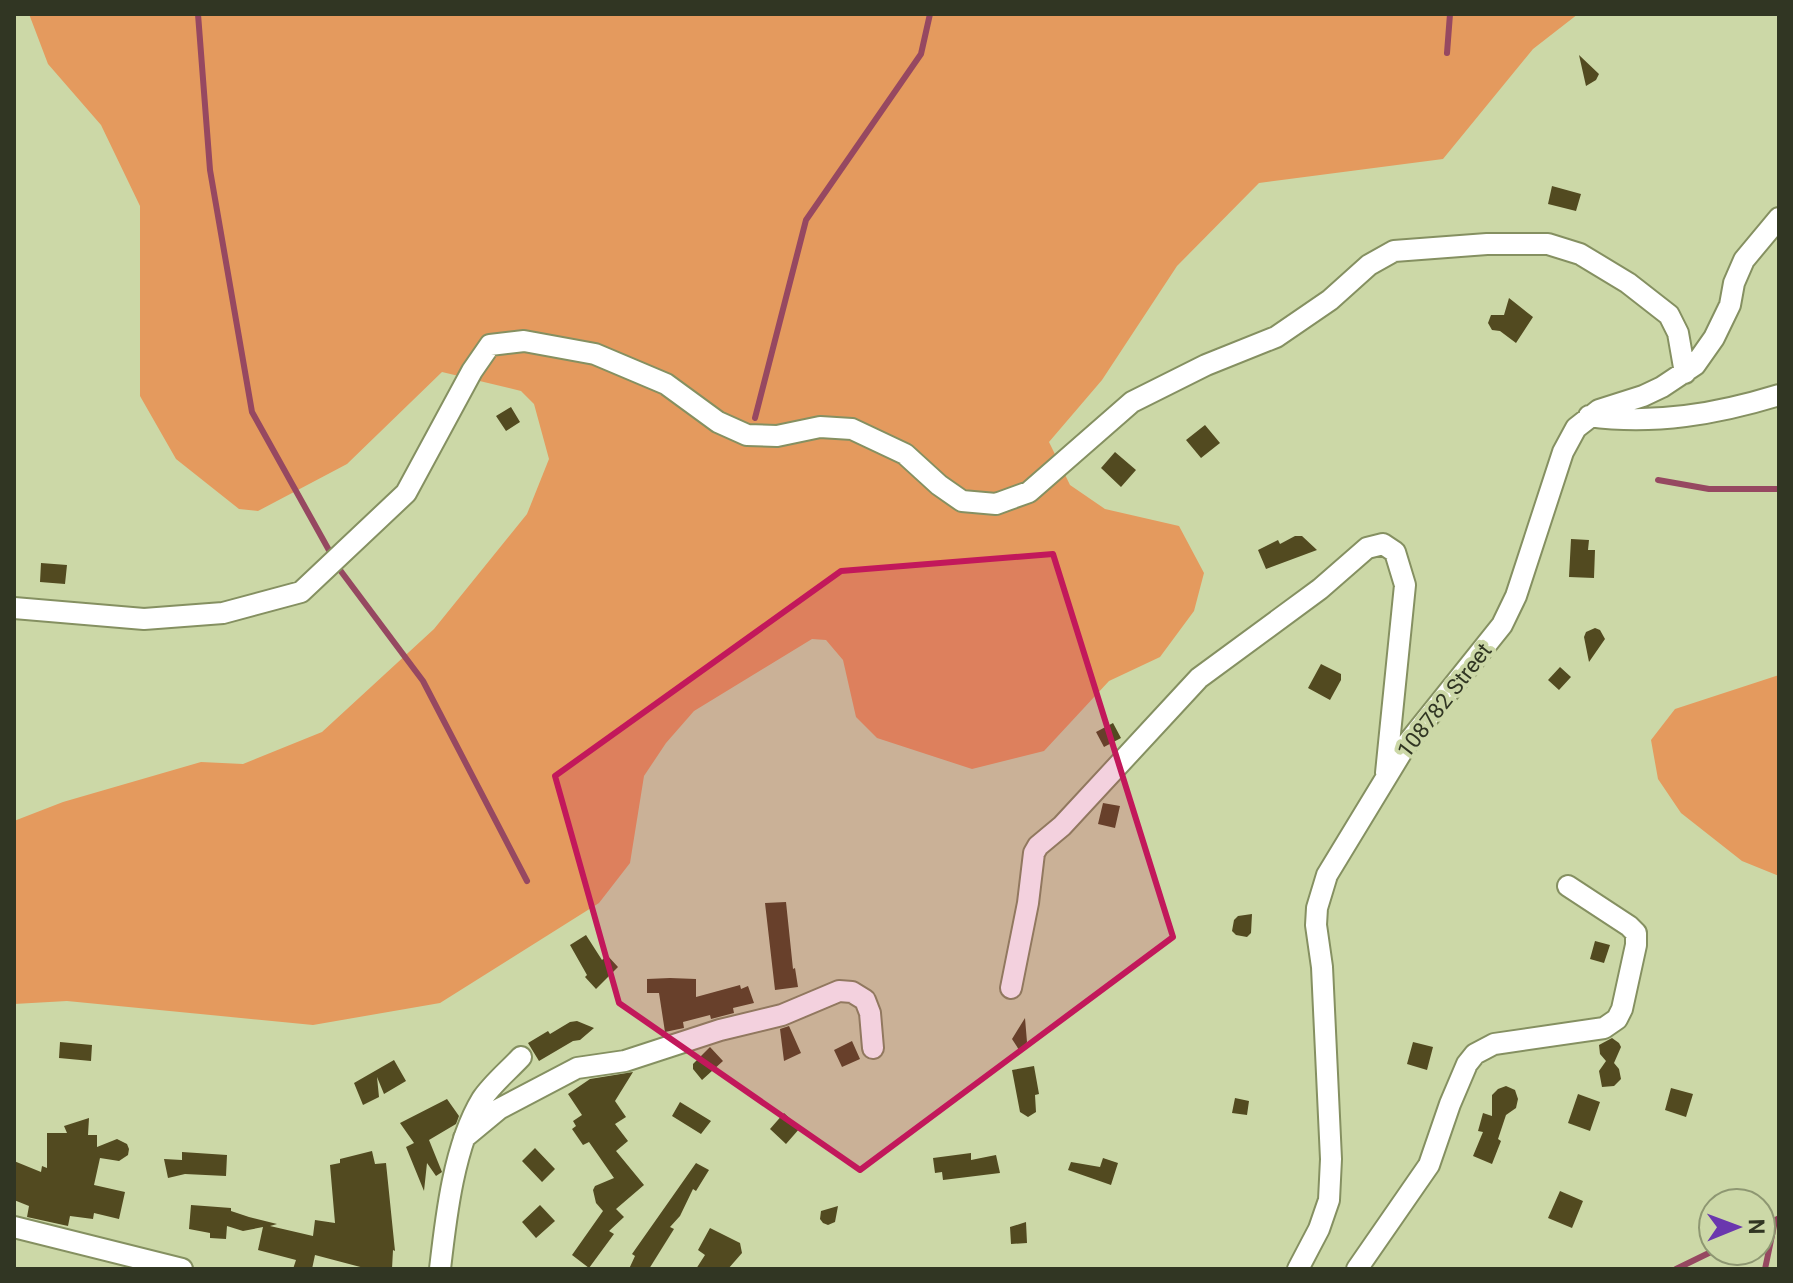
<svg xmlns="http://www.w3.org/2000/svg" width="1793" height="1283" viewBox="0 0 1793 1283" font-family="Roboto,sans-serif">
  <style>
    .green { fill: #e49a5e }
    .lines { fill: none; stroke-linecap: round; stroke-linejoin: round }
    .stream { stroke: #964861; stroke-width: 6 }
    .building { fill: #524a20 }
    .street-casing { stroke: #859061; stroke-width: 24 }
    .street { stroke: #fff; stroke-width: 20 }
    .marked { fill: #c2185b; fill-opacity: 0.2; stroke: #c2185b; stroke-width: 6; stroke-linejoin: round }
    .labels { text-anchor: middle; stroke-width: 8; stroke-linejoin: round; paint-order: stroke }
    .street-label { font-size: 22px; fill: #313623; stroke: #ccd8a7 }
  </style>
  <rect width="100%" height="100%" fill="#ccd8a7"/>
  <path class="green" d="M 29,14 L 1578,14 L 1533,49 L 1443,159 L 1259,183 L 1177,266 L 1102,380 L 1049,442 L 1070,485 L 1105,509 L 1179,526 L 1204,573 L 1194,611 L 1160,657 L 1109,681 L 1044,751 L 972,769 L 877,738 L 856,717 L 843,660 L 826,640 L 812,639 L 694,711 L 666,743 L 644,776 L 630,863 L 599,903 L 440,1003 L 313,1025 L 67,1001 L 14,1004 L 14,821 L 63,802 L 201,762 L 243,764 L 322,732 L 434,629 L 527,514 L 549,459 L 534,404 L 521,391 L 442,372 L 347,464 L 258,511 L 239,509 L 176,459 L 140,396 L 140,206 L 101,125 L 48,64 Z
    M 1779,675 L 1779,876 L 1742,861 L 1681,813 L 1658,779 L 1651,740 L 1675,709 Z"/>
  <g class="lines">
    <path class="stream" d="M 198,14 L 210,170 L 252,412 L 340,570 L 423,681 L 527,881
      M 1447,53 L 1450,14
      M 755,418 L 806,220 L 921,54 L 930,14
      M 1658,480 L 1709,489 L 1779,489
      M 1761,1228 L 1779,1218
      M 1676,1269 L 1713,1251
      M 1765,1269 L 1775,1221"/>
  </g>
  <path class="building" d="M 1579,55 L 1599,74 L 1596,80 L 1586,86 Z
    M 1552,186 L 1581,194 L 1576,211 L 1548,204 Z
    M 1509,298 L 1533,317 L 1516,343 L 1500,331 L 1492,330 L 1488,323 L 1491,315 L 1504,315 Z
    M 511,407 L 520,422 L 506,431 L 496,416 Z
    M 1205,425 L 1220,443 L 1201,458 L 1186,440 Z
    M 1115,452 L 1136,470 L 1121,487 L 1101,468 Z
    M 1295,536 L 1302,536 L 1317,550 L 1266,569 L 1258,550 L 1278,540 L 1280,544 Z
    M 1571,539 L 1589,540 L 1588,550 L 1595,550 L 1594,578 L 1569,577 Z
    M 41,563 L 67,565 L 65,584 L 40,582 Z
    M 1595,628 L 1600,630 L 1605,639 L 1589,662 L 1584,637 L 1586,632 Z
    M 1321,664 L 1341,674 L 1341,680 L 1330,700 L 1308,688 Z
    M 1560,667 L 1571,677 L 1559,690 L 1548,680 Z
    M 1113,723 L 1121,738 L 1104,747 L 1096,732 Z
    M 1103,803 L 1120,806 L 1115,828 L 1098,824 Z
    M 786,902 L 793,969 L 795,968 L 798,987 L 775,990 L 765,903 Z
    M 1252,914 L 1251,933 L 1247,937 L 1236,935 L 1232,931 L 1234,920 L 1238,916 Z
    M 586,935 L 602,960 L 607,955 L 618,967 L 596,989 L 585,977 L 587,975 L 570,945 Z
    M 1595,941 L 1610,945 L 1604,963 L 1590,959 Z
    M 670,978 L 696,979 L 696,997 L 740,985 L 741,989 L 748,986 L 754,1003 L 733,1008 L 734,1013 L 711,1019 L 710,1015 L 683,1022 L 684,1028 L 665,1032 L 659,993 L 647,993 L 647,979 Z
    M 1025,1018 L 1027,1042 L 1021,1053 L 1012,1039 Z
    M 577,1021 L 594,1028 L 580,1040 L 573,1041 L 539,1061 L 528,1043 L 548,1031 L 550,1034 L 570,1022 Z
    M 789,1026 L 801,1053 L 784,1061 L 780,1029 Z
    M 1612,1038 L 1619,1043 L 1621,1047 L 1614,1063 L 1619,1069 L 1621,1079 L 1614,1086 L 1602,1087 L 1599,1071 L 1606,1061 L 1600,1054 L 1599,1045 Z
    M 852,1041 L 860,1059 L 842,1067 L 834,1050 Z
    M 60,1042 L 92,1045 L 91,1061 L 59,1058 Z
    M 1413,1042 L 1433,1047 L 1427,1070 L 1407,1064 Z
    M 710,1047 L 723,1061 L 702,1080 L 693,1069 L 693,1064 Z
    M 394,1060 L 406,1081 L 384,1094 L 377,1077 L 379,1097 L 363,1105 L 354,1083 Z
    M 1034,1066 L 1039,1094 L 1035,1095 L 1036,1112 L 1028,1117 L 1020,1112 L 1012,1070 Z
    M 633,1072 L 615,1101 L 626,1117 L 615,1124 L 628,1141 L 616,1151 L 644,1185 L 616,1209 L 624,1217 L 609,1231 L 614,1234 L 589,1268 L 572,1255 L 603,1211 L 596,1203 L 593,1190 L 595,1186 L 614,1178 L 589,1142 L 583,1145 L 572,1129 L 576,1126 L 573,1121 L 582,1115 L 568,1094 L 590,1079 Z
    M 1506,1086 L 1515,1090 L 1518,1099 L 1516,1108 L 1506,1115 L 1498,1139 L 1501,1141 L 1492,1164 L 1473,1156 L 1483,1132 L 1478,1131 L 1483,1113 L 1492,1116 L 1492,1095 L 1498,1089 Z
    M 1671,1088 L 1693,1094 L 1686,1117 L 1665,1110 Z
    M 1578,1094 L 1600,1102 L 1590,1131 L 1568,1123 Z
    M 1235,1098 L 1249,1101 L 1247,1115 L 1232,1113 Z
    M 447,1099 L 459,1116 L 456,1124 L 429,1140 L 442,1172 L 436,1176 L 427,1163 L 424,1191 L 406,1147 L 414,1143 L 400,1123 Z
    M 680,1102 L 711,1121 L 701,1134 L 672,1116 Z
    M 784,1113 L 800,1128 L 786,1144 L 770,1129 Z
    M 89,1118 L 88,1135 L 97,1135 L 97,1147 L 117,1139 L 127,1144 L 129,1149 L 128,1155 L 119,1161 L 100,1158 L 94,1185 L 125,1192 L 119,1219 L 94,1213 L 93,1219 L 70,1216 L 68,1226 L 27,1217 L 29,1206 L 14,1200 L 14,1161 L 41,1172 L 42,1166 L 47,1168 L 47,1133 L 67,1133 L 64,1126 Z
    M 535,1148 L 555,1169 L 542,1182 L 522,1161 Z
    M 372,1151 L 375,1164 L 386,1163 L 395,1251 L 393,1250 L 392,1269 L 368,1269 L 315,1255 L 312,1269 L 293,1269 L 296,1260 L 258,1250 L 263,1227 L 243,1231 L 227,1226 L 226,1239 L 210,1238 L 210,1233 L 189,1229 L 191,1205 L 231,1208 L 231,1211 L 249,1217 L 277,1224 L 270,1226 L 313,1236 L 315,1220 L 335,1223 L 330,1165 L 340,1163 L 340,1159 Z
    M 182,1152 L 227,1155 L 226,1176 L 185,1174 L 168,1178 L 164,1159 L 182,1160 Z
    M 971,1153 L 971,1160 L 996,1155 L 1000,1173 L 943,1180 L 942,1172 L 935,1173 L 933,1158 Z
    M 1103,1158 L 1118,1163 L 1111,1185 L 1068,1170 L 1071,1162 L 1100,1167 Z
    M 696,1163 L 709,1170 L 696,1191 L 693,1189 L 680,1216 L 670,1227 L 674,1229 L 649,1269 L 629,1269 L 635,1256 L 632,1254 Z
    M 1560,1191 L 1583,1201 L 1572,1228 L 1548,1218 Z
    M 540,1205 L 555,1221 L 536,1238 L 522,1222 Z
    M 838,1206 L 835,1222 L 828,1225 L 823,1223 L 820,1219 L 821,1211 Z
    M 1026,1222 L 1027,1243 L 1011,1244 L 1010,1227 Z
    M 710,1228 L 740,1243 L 742,1253 L 728,1269 L 696,1269 L 705,1255 L 698,1250 Z"/>
  <g class="lines">
    <defs>
      <path id="street" d="M 1589,416 C 1654,425 1717,414 1779,395
        M 14,608 L 144,619 L 223,613 L 301,592 L 406,493 L 472,371 L 490,345 L 524,341 L 595,354 L 666,384 L 718,422 L 747,435 L 777,436 L 820,427 L 852,429 L 905,454 L 939,485 L 962,501 L 996,504 L 1029,492 L 1132,402 L 1206,365 L 1276,337 L 1330,300 L 1369,265 L 1394,251 L 1487,244 L 1548,244 L 1580,254 L 1628,283 L 1669,315 L 1678,333 L 1685,373
        M 1011,988 L 1028,903 L 1034,853 L 1038,846 L 1062,826 L 1199,678 L 1320,589 L 1367,548 L 1383,544 L 1395,552 L 1405,585 L 1386,773
        M 464,1138 L 499,1109 L 577,1068 L 625,1061 L 720,1030 L 782,1015 L 839,991 L 852,992 L 865,1000 L 870,1013 L 873,1048
        M 14,1227 L 182,1269
        M 440,1269 C 446,1216 454,1145 482,1099 C 492,1084 509,1070 521,1057
        M 1298,1269 L 1319,1229 L 1329,1200 L 1331,1159 L 1322,967 L 1316,925 L 1317,908 L 1327,875 L 1406,745 L 1502,625 L 1516,596 L 1563,452 L 1576,428 L 1599,410 L 1643,396 L 1662,387 L 1695,365 L 1714,338 L 1730,305 L 1734,283 L 1744,260 L 1779,218
        M 1357,1269 L 1429,1165 L 1450,1104 L 1467,1064 L 1475,1054 L 1494,1044 L 1604,1028 L 1617,1019 L 1622,1009 L 1636,945 L 1636,933 L 1629,926 L 1568,886"/>
    </defs>
    <use href="#street" class="street-casing"/>
    <use href="#street" class="street"/>
  </g>
  <path class="marked" d="M 1053,554 L 1173,937 L 860,1170 L 619,1003 L 555,776 L 841,571 Z"/>
  <g class="labels">
    <g class="street-label">
      <text transform="translate(1444 700) rotate(-52)" y="8">108782 Street</text>
    </g>
  </g>
  <rect width="1793" height="1283" fill="none" stroke="#313623" stroke-width="32"/>
  <g transform="translate(1737 1227) rotate(89)"><circle r="38" fill="#ccd8a7" stroke="#8e9772" stroke-width="2"/>
  <path d="M0-6L14 30L0 20L-14 30Z" fill="#6a37ae"/>
  <text y="-12" font-size="22" font-weight="bold" text-anchor="middle" fill="#313623">N</text>
  </g>
</svg>
